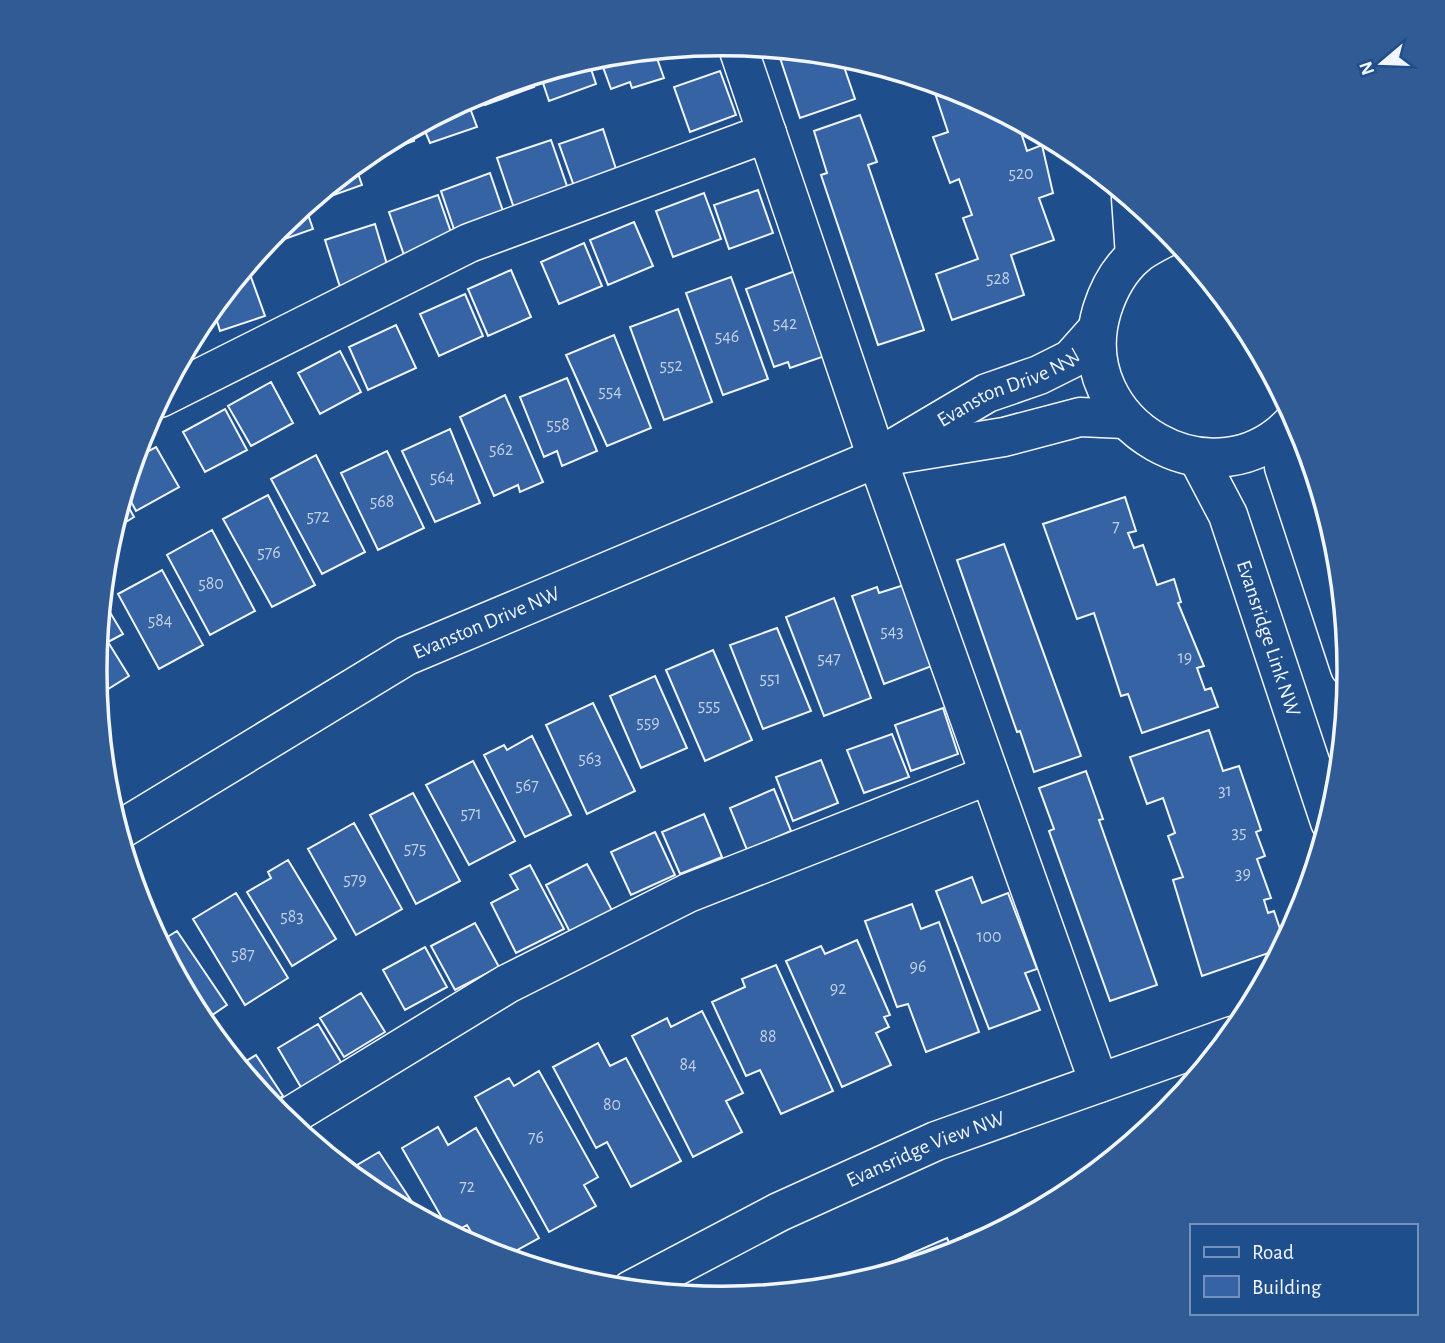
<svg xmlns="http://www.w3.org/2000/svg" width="1445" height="1343" viewBox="0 0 1445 1343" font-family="'Alegreya Sans',sans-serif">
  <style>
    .building { fill: #3563a3; stroke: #f2f6ff; stroke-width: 2 }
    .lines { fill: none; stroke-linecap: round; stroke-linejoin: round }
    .minor-casing { stroke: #f2f6ff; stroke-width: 41 }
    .minor { stroke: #1f4e8c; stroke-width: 38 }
    .labels { text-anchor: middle; stroke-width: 5; stroke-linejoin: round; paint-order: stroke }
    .number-label { font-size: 18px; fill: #c3d1e8 }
    .street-label { font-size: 21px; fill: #f2f6ff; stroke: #1f4e8c }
    .rim { fill: none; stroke: #f2f6ff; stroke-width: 3.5 }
  </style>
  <rect width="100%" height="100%" fill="#1f4e8c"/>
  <path class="building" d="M 777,49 L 840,55 L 855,99 L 800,118 Z
    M 654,50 L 664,78 L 632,88 L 630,82 L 611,89 L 599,56 Z
    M 588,60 L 596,84 L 549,101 L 540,74 Z
    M 720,71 L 736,115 L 690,132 L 674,87 Z
    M 530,77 L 534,87 L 485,105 L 480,93 Z
    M 945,86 L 963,92 L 1017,120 L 1027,151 L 1042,145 L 1053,193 L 1039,198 L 1054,240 L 1011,255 L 1024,295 L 952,320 L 936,274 L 978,259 L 963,218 L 972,215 L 959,179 L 950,183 L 933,137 L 948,132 L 934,90 Z
    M 467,100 L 477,127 L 430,143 L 422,124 Z
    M 860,115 L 877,162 L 868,165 L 924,330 L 878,345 L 821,175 L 827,173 L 814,131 Z
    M 603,129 L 618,175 L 575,189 L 559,144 Z
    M 410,130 L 414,141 L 367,157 L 374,149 Z
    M 551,140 L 568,189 L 514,208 L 497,158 Z
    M 355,165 L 362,185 L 314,202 L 313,199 Z
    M 490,173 L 506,220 L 457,238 L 441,191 Z
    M 758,190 L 773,233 L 729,249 L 714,205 Z
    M 704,193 L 721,239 L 673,257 L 656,211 Z
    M 438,195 L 454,241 L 405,258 L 389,212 Z
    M 305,206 L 313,229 L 279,241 L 277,234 L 272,236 Z
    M 634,222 L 653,266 L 608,285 L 590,240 Z
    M 375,224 L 389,271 L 340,287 L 325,240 Z
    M 584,243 L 602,286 L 559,304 L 541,262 Z
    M 247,266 L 265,316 L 220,331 L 213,308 Z
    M 511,270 L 531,317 L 488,336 L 468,289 Z
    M 795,271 L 825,356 L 790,368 L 788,362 L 774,367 L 746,289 Z
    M 731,277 L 768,379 L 723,395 L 686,293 Z
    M 465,294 L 483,336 L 439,356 L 420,314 Z
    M 678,309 L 712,402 L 664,420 L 630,327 Z
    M 396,325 L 416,368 L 368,390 L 349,347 Z
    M 614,335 L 651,428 L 607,446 L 566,355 Z
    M 340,351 L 361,392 L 320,414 L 298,373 Z
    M 567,378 L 597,451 L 562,466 L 557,451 L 544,457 L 520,397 Z
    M 271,382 L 293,423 L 251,446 L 228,406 Z
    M 505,395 L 543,482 L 520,492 L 518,485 L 494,496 L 460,417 Z
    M 225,409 L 247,450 L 205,472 L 183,432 Z
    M 450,429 L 480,503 L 435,522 L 402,451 Z
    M 156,447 L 179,487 L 136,511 L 125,490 L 134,459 Z
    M 387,451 L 424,528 L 378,550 L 341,473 Z
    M 316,455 L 365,552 L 322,574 L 271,479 Z
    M 268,495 L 315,585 L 272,607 L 223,519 Z
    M 123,497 L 134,517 L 113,530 Z
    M 1125,497 L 1136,531 L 1128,533 L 1134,548 L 1143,545 L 1157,585 L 1174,579 L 1181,602 L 1178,603 L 1204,666 L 1197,668 L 1205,690 L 1211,688 L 1218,707 L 1142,733 L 1128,694 L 1121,696 L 1094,613 L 1077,619 L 1043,524 Z
    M 212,530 L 255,611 L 210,635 L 167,555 Z
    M 1004,544 L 1081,756 L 1034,772 L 1020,731 L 1017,732 L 957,560 Z
    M 162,570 L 203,645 L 159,669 L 118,594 Z
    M 904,585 L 932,666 L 884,684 L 852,596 L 877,587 L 879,593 Z
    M 834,598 L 871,698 L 824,716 L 786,617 Z
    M 102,599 L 123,634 L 108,642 L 129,676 L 97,696 L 95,671 Z
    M 777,628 L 811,711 L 763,729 L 730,645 Z
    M 713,650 L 752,740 L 705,761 L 666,670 Z
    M 655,676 L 687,748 L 641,768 L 610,696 Z
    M 593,703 L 635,791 L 587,814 L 546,725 Z
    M 943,708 L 958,754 L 911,771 L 895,725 Z
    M 1209,730 L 1223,771 L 1239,766 L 1261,830 L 1256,832 L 1265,856 L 1257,859 L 1271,898 L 1264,900 L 1268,913 L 1274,911 L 1285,944 L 1283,948 L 1202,976 L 1173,880 L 1183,877 L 1168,836 L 1175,833 L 1163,798 L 1147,804 L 1130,757 Z
    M 892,734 L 909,777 L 864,793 L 847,750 Z
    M 532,736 L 571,815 L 525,837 L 484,755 L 504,745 L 507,750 Z
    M 821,760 L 838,803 L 793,821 L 776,777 Z
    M 473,761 L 515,841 L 469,865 L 426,785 Z
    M 1086,771 L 1103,819 L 1099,820 L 1157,985 L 1110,1001 L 1049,831 L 1054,829 L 1039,788 Z
    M 774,789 L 791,831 L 747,850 L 730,808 Z
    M 413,793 L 460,881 L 416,904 L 370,815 Z
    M 704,814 L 722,857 L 680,874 L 662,832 Z
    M 354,823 L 402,909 L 356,935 L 308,849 Z
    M 655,832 L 675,875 L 631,895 L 611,852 Z
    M 288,860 L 336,939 L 292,966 L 247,892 L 271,878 L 268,872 Z
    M 587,864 L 614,914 L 572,936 L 546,885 Z
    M 530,865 L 564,929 L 516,953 L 491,903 L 518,889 L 510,875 Z
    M 972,877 L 982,903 L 1008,893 L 1037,969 L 1025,973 L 1040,1010 L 989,1029 L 936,891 Z
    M 236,893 L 288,978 L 245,1005 L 193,919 Z
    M 912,904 L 921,929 L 939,922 L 979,1032 L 926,1052 L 908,1004 L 897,1007 L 865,921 Z
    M 475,923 L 499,967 L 455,990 L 431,946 Z
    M 177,931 L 227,1005 L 202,1022 L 159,942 Z
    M 857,940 L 890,1015 L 884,1017 L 889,1027 L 876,1033 L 891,1065 L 842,1087 L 786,961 L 821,946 L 825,954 Z
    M 425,947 L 447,987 L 405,1010 L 383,970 Z
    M 776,965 L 833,1091 L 781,1114 L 760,1070 L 746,1076 L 712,1002 L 745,987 L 742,979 Z
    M 361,993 L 385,1032 L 344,1057 L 320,1018 Z
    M 702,1011 L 743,1093 L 726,1101 L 742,1132 L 693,1157 L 632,1036 L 667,1018 L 671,1027 Z
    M 318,1024 L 342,1064 L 302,1089 L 278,1048 Z
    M 598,1043 L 610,1066 L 626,1058 L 681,1161 L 631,1187 L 607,1142 L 596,1148 L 553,1067 Z
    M 256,1055 L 283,1096 L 270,1105 L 238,1066 Z
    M 539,1071 L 598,1177 L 584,1185 L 596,1206 L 549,1232 L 475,1097 L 509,1078 L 514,1086 Z
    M 438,1127 L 448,1145 L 476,1128 L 539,1238 L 503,1258 L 483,1252 L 467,1225 L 451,1234 L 402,1148 Z
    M 379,1152 L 424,1220 L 373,1193 L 347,1171 Z
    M 1011,1217 L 1014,1224 L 970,1248 L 965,1235 Z
    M 947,1238 L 954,1254 L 874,1278 L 871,1271 Z"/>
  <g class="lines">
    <defs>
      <g id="minor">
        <path d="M 737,45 L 877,458 L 1099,1083"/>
        <path d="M 1131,198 L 1135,256"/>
        <path d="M 1172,234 C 1160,241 1145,247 1135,256 C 1119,270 1108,291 1102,310 C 1067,425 1217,511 1296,419"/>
        <path d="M 160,398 L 469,243 L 767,133"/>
        <path d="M 1283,435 L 1284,467 L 1350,668"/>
        <path d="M 899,454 L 1004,437 L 1080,417 L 1124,419"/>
        <path id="s1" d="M 1198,458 L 1228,515 L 1330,822"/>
        <path id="s2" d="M 118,831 L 406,656 L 877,458 L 987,393 L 1039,375 L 1071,359 L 1096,331"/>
        <path d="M 284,1120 L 507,984 L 688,893 L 989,775"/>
        <path id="s3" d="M 631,1290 L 779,1212 L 936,1141 L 1232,1036"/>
      </g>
    </defs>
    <use href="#minor" class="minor-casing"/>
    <use href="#minor" class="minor"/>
  </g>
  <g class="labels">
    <g class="number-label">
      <text x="1021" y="179">520</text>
      <text x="998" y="284">528</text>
      <text x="785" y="329">542</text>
      <text x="727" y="342">546</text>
      <text x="671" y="371">552</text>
      <text x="610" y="397">554</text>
      <text x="558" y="430">558</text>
      <text x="501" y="455">562</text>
      <text x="442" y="483">564</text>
      <text x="382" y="507">568</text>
      <text x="318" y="522">572</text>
      <text x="1116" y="532">7</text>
      <text x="269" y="558">576</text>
      <text x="211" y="589">580</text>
      <text x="160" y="626">584</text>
      <text x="892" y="637">543</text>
      <text x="1185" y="663">19</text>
      <text x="829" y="664">547</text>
      <text x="770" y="684">551</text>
      <text x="709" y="711">555</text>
      <text x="648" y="728">559</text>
      <text x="590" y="764">563</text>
      <text x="527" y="791">567</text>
      <text x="1225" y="796">31</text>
      <text x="471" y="819">571</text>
      <text x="1239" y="838">35</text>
      <text x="415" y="854">575</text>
      <text x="1243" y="879">39</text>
      <text x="355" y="885">579</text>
      <text x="292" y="922">583</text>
      <text x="989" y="942">100</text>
      <text x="243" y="960">587</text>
      <text x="918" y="972">96</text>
      <text x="838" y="994">92</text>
      <text x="768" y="1042">88</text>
      <text x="688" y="1070">84</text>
      <text x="612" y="1110">80</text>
      <text x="536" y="1143">76</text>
      <text x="467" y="1192">72</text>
    </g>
    <g class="street-label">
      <text dy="7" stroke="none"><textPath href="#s2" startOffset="998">Evanston Drive NW</textPath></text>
      <text dy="7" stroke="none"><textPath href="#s2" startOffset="424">Evanston Drive NW</textPath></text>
      <text dy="7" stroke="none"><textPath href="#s1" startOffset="194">Evansridge Link NW</textPath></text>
      <text dy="7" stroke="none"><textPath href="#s3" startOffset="327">Evansridge View NW</textPath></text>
    </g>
  </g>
  <path d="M0 0H1445V1343H0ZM107 671a615 615 0 1 1 1230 0a615 615 0 1 1-1230 0Z" fill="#305b95" fill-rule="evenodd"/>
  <path class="rim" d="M107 671a615 615 0 1 1 1230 0a615 615 0 1 1-1230 0Z"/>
  <rect x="1190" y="1224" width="228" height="91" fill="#1f4e8c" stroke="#7391ba" stroke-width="2"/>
  <rect x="1204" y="1247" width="35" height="10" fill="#1f4e8c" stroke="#7391ba" stroke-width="2"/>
  <text x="1252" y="1259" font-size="21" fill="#f2f6ff">Road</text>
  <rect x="1204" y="1276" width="35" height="21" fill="#3563a3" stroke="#7391ba" stroke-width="2"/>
  <text x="1252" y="1294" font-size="21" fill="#f2f6ff">Building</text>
  <g transform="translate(1382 63) rotate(251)" stroke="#1f4e8c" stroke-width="5" paint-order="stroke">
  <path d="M0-5L12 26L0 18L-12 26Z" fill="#f2f6ff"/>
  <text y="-10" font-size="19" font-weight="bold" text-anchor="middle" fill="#f2f6ff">N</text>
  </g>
</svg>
